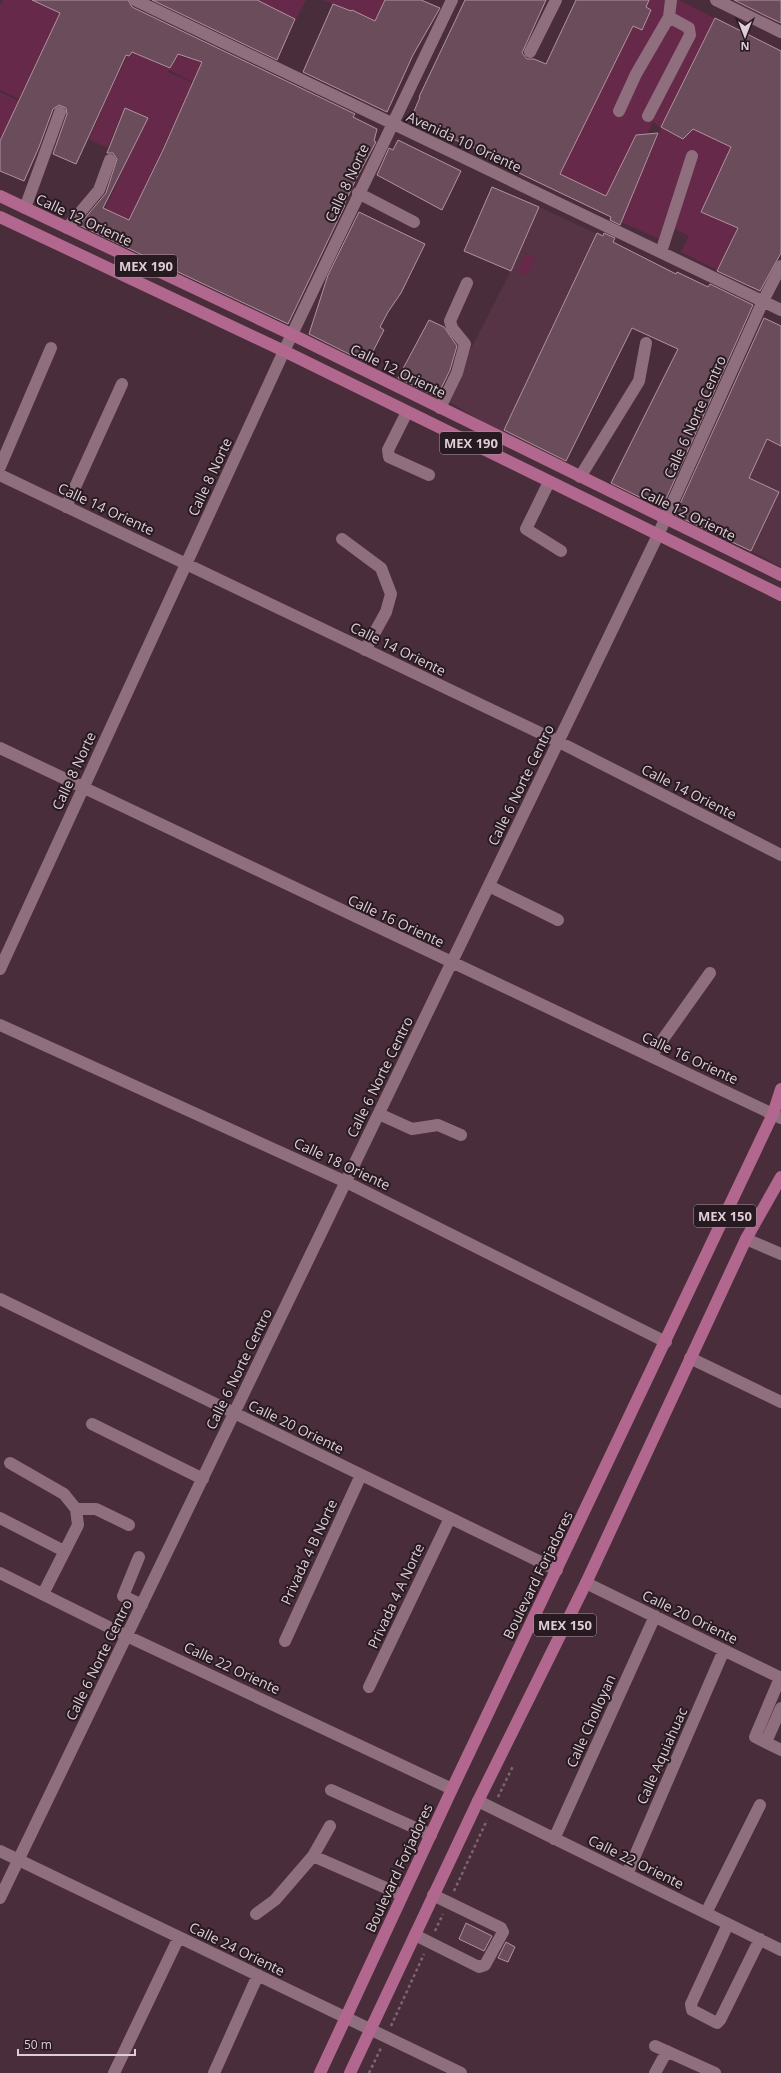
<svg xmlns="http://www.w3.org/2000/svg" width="781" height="2073" viewBox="0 0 781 2073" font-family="'Open Sans',sans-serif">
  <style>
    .built { fill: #573445 }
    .green { fill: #66294a }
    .building { fill: #6a4c5a; stroke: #b491a1 }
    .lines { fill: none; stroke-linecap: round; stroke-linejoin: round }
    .path { stroke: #7e6571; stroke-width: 2.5; stroke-dasharray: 3 3; stroke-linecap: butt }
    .minor { stroke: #8f6e7e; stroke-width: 12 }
    .major { stroke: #b2678e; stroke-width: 12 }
    .labels { text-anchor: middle; stroke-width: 4; stroke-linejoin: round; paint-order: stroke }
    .shield { fill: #271a20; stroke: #a8979f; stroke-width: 1 }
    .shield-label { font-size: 13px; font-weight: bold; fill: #dfcdd5 }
    .street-label { font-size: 14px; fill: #dfcdd5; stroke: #271a20 }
  </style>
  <rect width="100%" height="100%" fill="#492d3b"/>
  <path class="built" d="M 539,207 L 597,234 L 502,434 L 445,399 L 511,271 Z
    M 767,439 L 781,446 L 781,567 L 751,551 L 779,492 L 749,477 Z"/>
  <path class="green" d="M 3,0 L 32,0 L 60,13 L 19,99 L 0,90 L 0,5 Z
    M 252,0 L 306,0 L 295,21 Z
    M 323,0 L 385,0 L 375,21 Z
    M 649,0 L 679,0 L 715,18 L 661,127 L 683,138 L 693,129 L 732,147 L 701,212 L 738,228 L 717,270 L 681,252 L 689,236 L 670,227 L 664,241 L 621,222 L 661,128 L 653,122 L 647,134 L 636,136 L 606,196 L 560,174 L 633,26 L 642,30 L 651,10 L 646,7 Z
    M 130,51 L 170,69 L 177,54 L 187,59 L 190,54 L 205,61 L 193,82 L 169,70 L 168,72 L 193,83 L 129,220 L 105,209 L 147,118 L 125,108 L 107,148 L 89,139 L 111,89 Z
    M 0,92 L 19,101 L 0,141 Z
    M 526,253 L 536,258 L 527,276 L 517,272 Z"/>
  <path class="building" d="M 32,0 L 128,0 L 132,7 L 355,114 L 353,117 L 377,129 L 374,141 L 376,142 L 356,179 L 344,205 L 345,205 L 288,324 L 79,225 L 106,193 L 117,159 L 113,153 L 107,153 L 125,108 L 148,118 L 103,208 L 129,220 L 163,150 L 202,62 L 178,54 L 170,68 L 132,52 L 129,56 L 126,55 L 76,164 L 53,154 L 67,114 L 66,108 L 59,105 L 53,109 L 39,147 L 24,181 L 0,171 L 0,141 L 60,13 Z
    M 152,0 L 257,0 L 295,19 L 277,60 Z
    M 385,0 L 421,0 L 440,8 L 413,55 L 387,112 L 303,72 L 333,4 L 351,11 L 352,10 L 375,21 Z
    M 465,0 L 546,0 L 522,53 L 527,59 L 534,59 L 546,64 L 576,0 L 649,0 L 646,7 L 651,10 L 642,30 L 633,26 L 560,174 L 606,196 L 636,135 L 658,133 L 620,225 L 610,220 L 611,217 L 477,153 L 479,150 L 410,121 L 420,97 L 419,97 Z
    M 734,0 L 781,0 L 781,23 L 766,16 Z
    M 715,18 L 781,51 L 781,253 L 760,291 L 717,271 L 738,228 L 701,212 L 731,147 L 693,129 L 683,139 L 661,127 Z
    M 398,140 L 461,171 L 442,210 L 377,175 L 389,148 L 393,150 Z
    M 492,187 L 539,207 L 511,271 L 464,251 Z
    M 359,212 L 425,244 L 401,293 L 388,312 L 380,327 L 384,330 L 367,363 L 309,334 L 328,275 Z
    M 597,233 L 603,236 L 604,233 L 615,238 L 613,242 L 676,274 L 677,272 L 708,287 L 710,284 L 753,305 L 662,508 L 611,483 L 678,349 L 632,328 L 566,461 L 504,430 Z
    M 764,318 L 781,326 L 781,446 L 767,439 L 749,478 L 779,492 L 751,551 L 675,515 Z
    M 429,320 L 444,327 L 457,346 L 450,370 L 437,397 L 398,378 Z
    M 466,1923 L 492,1936 L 484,1951 L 459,1939 Z
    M 506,1942 L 515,1947 L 508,1962 L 498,1958 Z"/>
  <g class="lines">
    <path class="path" d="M 498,1797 L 513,1766
      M 454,1891 L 487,1820
      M 435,1931 L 443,1914
      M 391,2026 L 424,1954
      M 369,2073 L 381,2048"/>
    <path class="minor" d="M 135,0 L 781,310
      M 716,0 L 781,32
      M 530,52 L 556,0
      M 619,111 L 636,74 L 669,17 L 671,0
      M 648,116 L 690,35 L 689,28 L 669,17
      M 358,193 L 414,222
      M 25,208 L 60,112
      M 67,228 L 99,190 L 110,160
      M 661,252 L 692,156
      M 440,408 L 457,373 L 465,344 L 452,328 L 450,321 L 467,283
      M 407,412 L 388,450 L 389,457 L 429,475
      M 0,467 L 51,348
      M 0,475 L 559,742 L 781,855
      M 580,477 L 639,381 L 646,343
      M 549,482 L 526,529 L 561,551
      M 66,507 L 122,384
      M 342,539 L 381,568 L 391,594 L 386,612 L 365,650
      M 0,748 L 781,1118
      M 489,886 L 558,920
      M 0,969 L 284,351 L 452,0
      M 0,1025 L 346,1182 L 666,1342
      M 651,1056 L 710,973
      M 379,1114 L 412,1129 L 438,1125 L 461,1135
      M 746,1239 L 781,1254
      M 0,1299 L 557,1570
      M 690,1358 L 781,1402
      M 92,1424 L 203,1479
      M 10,1463 L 64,1494 L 76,1509 L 78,1525 L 43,1594
      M 76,1509 L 96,1509 L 129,1525
      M 0,1518 L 64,1551
      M 139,1557 L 123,1596 L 142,1605
      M 0,1573 L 127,1636 L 452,1789
      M 586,1583 L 781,1678
      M 285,1641 L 361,1475
      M 780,1678 L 755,1737 L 781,1750
      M 369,1687 L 450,1518
      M 766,1742 L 781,1708
      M 331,1790 L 431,1835
      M 478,1801 L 781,1950
      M 554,1839 L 655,1616
      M 0,1851 L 461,2073
      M 313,1856 L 330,1826
      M 627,1874 L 724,1650
      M 0,1898 L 658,535 L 763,301 L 781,266
      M 706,1913 L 760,1805
      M 256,1914 L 275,1900 L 313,1856 L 402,1895
      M 728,1924 L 691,2004 L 692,2010 L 717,2023 L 720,2020 L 760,1939
      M 415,1935 L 479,1967 L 485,1965 L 503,1932 L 501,1928 L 433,1895
      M 655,2046 L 715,2073
      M 114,2073 L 179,1937
      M 214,2073 L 258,1975
      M 655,2073 L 667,2051"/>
    <path class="major" d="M 0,196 L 293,335 L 781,575
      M 0,217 L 284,351 L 781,595
      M 320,2073 L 452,1789 L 773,1114 L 781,1089
      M 350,2073 L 478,1801 L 586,1583 L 746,1239 L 781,1177"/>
  </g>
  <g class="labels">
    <g class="shield">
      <rect x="115" y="255" width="62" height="22" rx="3"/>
      <rect x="440" y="432" width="62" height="22" rx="3"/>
      <rect x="694" y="1205" width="62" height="22" rx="3"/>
      <rect x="534" y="1614" width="62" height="22" rx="3"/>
    </g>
    <g class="shield-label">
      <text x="146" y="271">MEX 190</text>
      <text x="471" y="448">MEX 190</text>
      <text x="725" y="1221">MEX 150</text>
      <text x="565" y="1630">MEX 150</text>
    </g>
    <g class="street-label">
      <text transform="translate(464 142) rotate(25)" y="5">Avenida 10 Oriente</text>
      <text transform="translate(347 183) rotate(-65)" y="5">Calle 8 Norte</text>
      <text transform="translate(84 220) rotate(25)" y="5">Calle 12 Oriente</text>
      <text transform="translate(398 371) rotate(26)" y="5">Calle 12 Oriente</text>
      <text transform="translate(695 417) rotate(-66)" y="5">Calle 6 Norte Centro</text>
      <text transform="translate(210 477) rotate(-65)" y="5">Calle 8 Norte</text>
      <text transform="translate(106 509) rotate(25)" y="5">Calle 14 Oriente</text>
      <text transform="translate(688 514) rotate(26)" y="5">Calle 12 Oriente</text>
      <text transform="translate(398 649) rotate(26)" y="5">Calle 14 Oriente</text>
      <text transform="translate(74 771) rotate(-65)" y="5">Calle 8 Norte</text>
      <text transform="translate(521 785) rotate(-64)" y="5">Calle 6 Norte Centro</text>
      <text transform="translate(689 792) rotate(27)" y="5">Calle 14 Oriente</text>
      <text transform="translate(396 921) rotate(25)" y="5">Calle 16 Oriente</text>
      <text transform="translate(690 1058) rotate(25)" y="5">Calle 16 Oriente</text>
      <text transform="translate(380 1077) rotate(-64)" y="5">Calle 6 Norte Centro</text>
      <text transform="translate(342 1164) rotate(25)" y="5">Calle 18 Oriente</text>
      <text transform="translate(239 1369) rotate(-64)" y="5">Calle 6 Norte Centro</text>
      <text transform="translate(296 1427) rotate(26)" y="5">Calle 20 Oriente</text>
      <text transform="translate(309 1552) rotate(-65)" y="5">Privada 4 B Norte</text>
      <text transform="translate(538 1575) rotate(-64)" y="5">Boulevard Forjadores</text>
      <text transform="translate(396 1596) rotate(-65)" y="5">Privada 4 A Norte</text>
      <text transform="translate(690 1617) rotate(26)" y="5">Calle 20 Oriente</text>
      <text transform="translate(99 1660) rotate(-64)" y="5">Calle 6 Norte Centro</text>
      <text transform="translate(232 1668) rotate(25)" y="5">Calle 22 Oriente</text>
      <text transform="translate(591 1721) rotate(-66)" y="5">Calle Cholloyan</text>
      <text transform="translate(662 1756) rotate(-66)" y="5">Calle Aquiahuac</text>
      <text transform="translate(636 1862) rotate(26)" y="5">Calle 22 Oriente</text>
      <text transform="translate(399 1868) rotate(-65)" y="5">Boulevard Forjadores</text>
      <text transform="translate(237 1949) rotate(26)" y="5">Calle 24 Oriente</text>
    </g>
  </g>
  <g transform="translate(745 36) rotate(180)" stroke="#271a20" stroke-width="3" paint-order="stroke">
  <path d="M0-3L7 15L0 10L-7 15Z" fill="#dfcdd5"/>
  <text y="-6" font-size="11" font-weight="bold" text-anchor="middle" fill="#dfcdd5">N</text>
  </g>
  <path d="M18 2049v6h117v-6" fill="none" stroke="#dfcdd5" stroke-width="2"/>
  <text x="24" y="2049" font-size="12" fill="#dfcdd5" stroke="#271a20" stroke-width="3" paint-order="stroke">50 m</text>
</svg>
